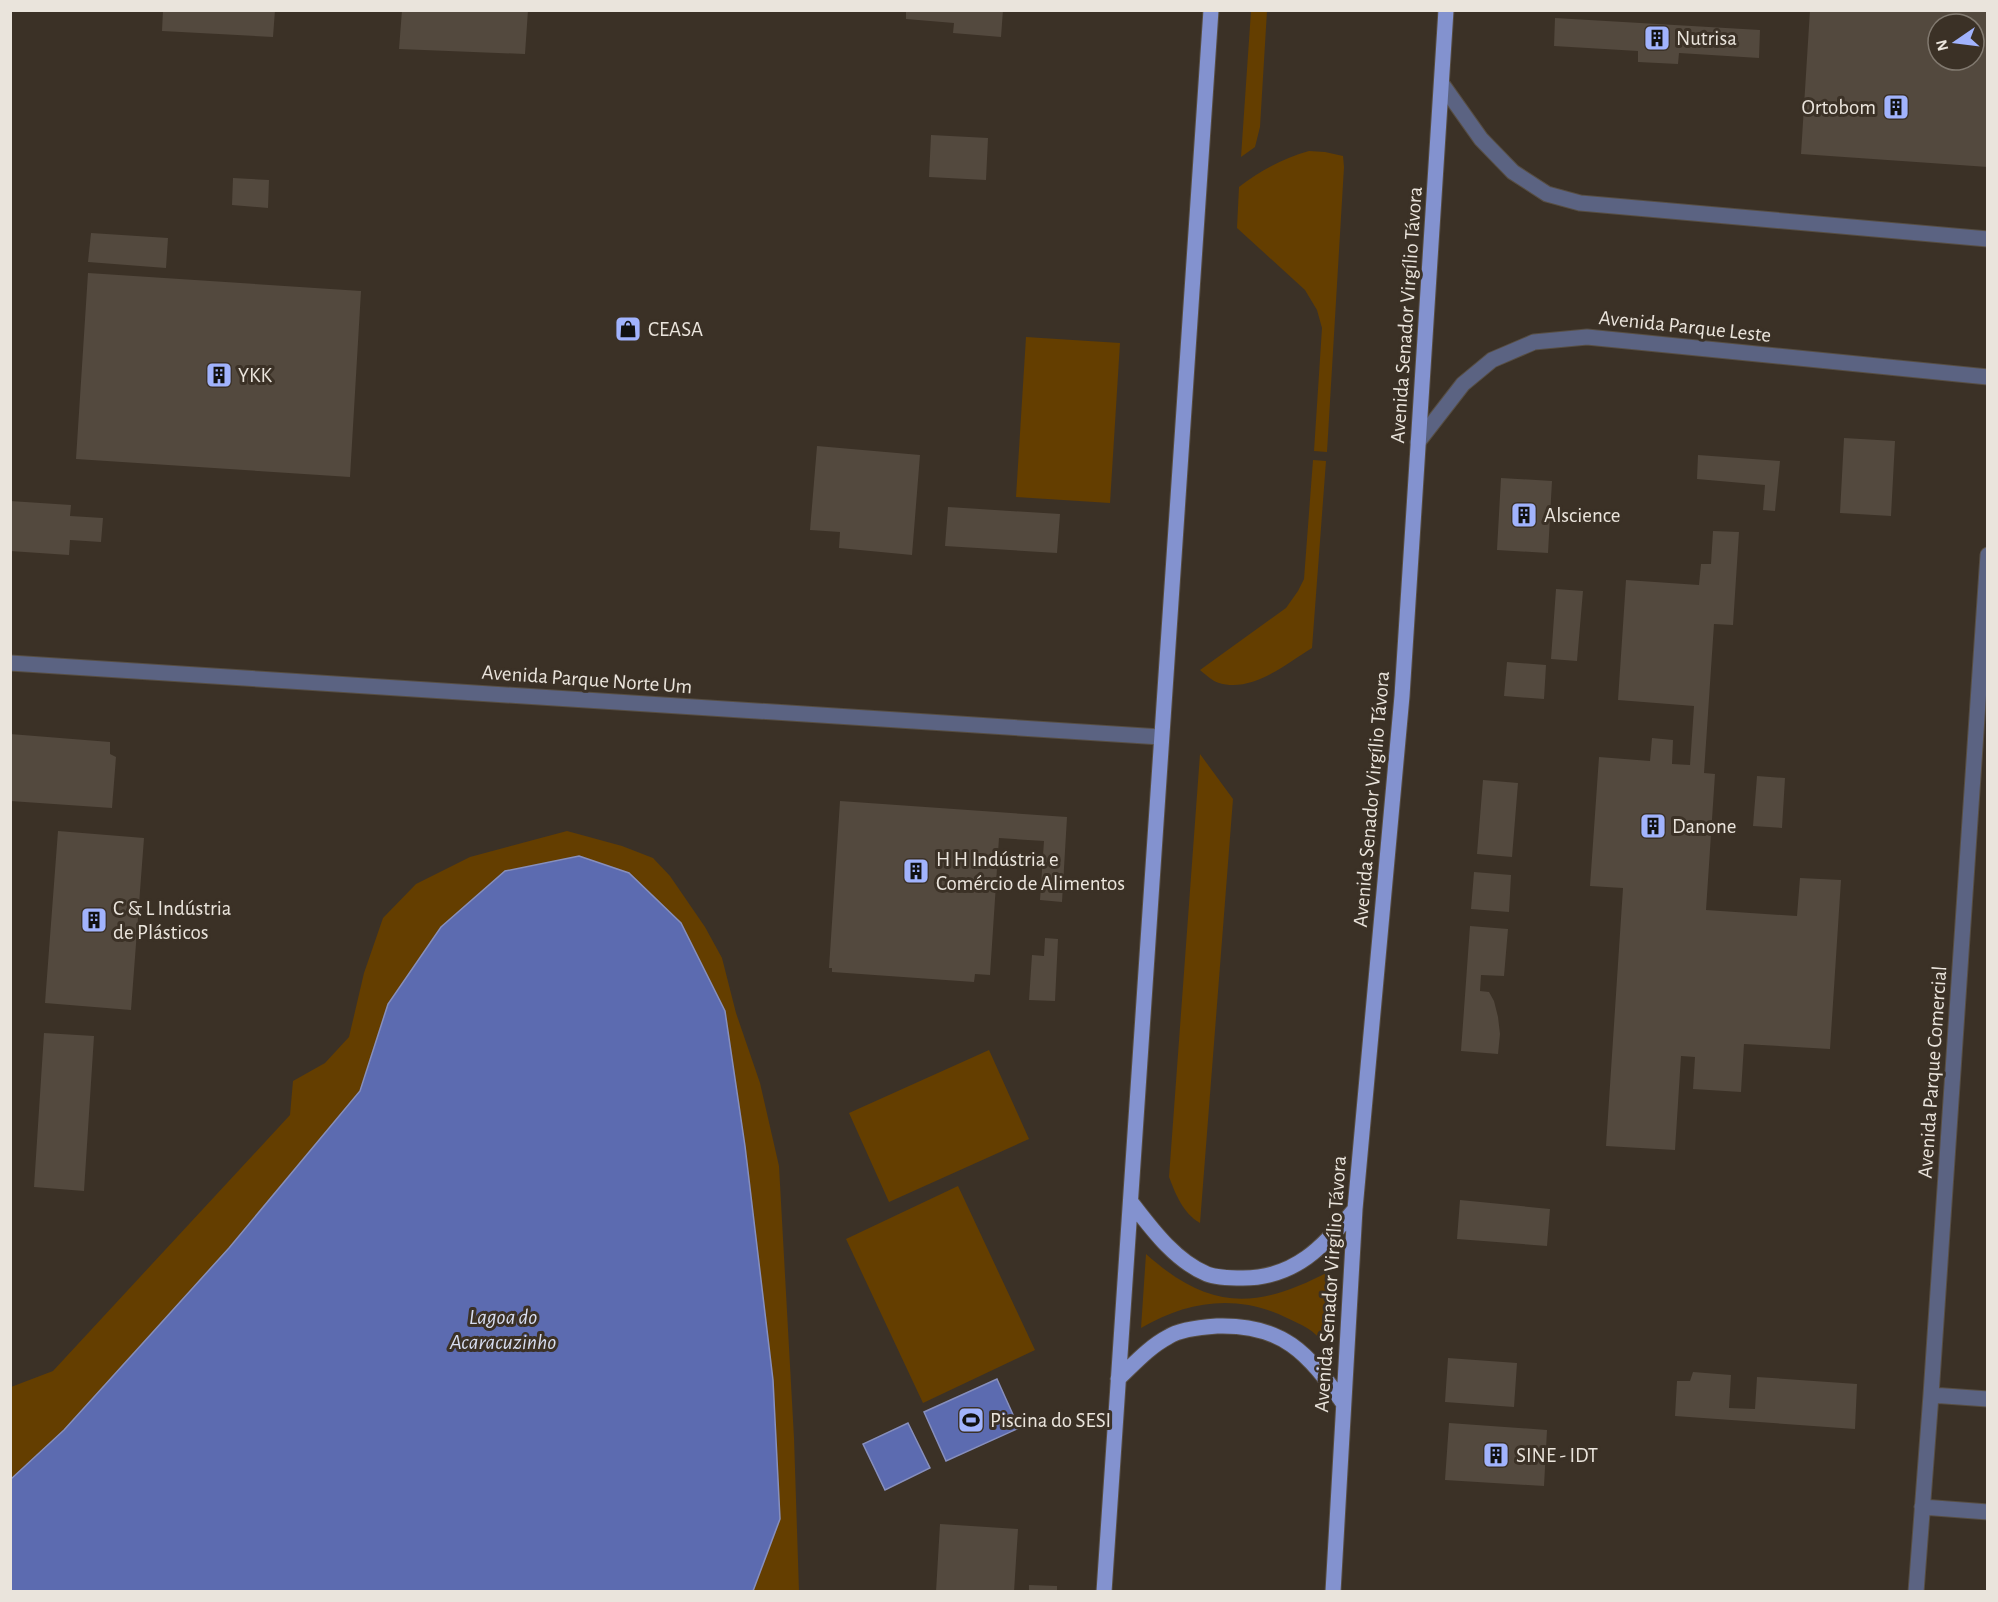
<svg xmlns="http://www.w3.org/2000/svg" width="1998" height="1602" viewBox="0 0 1998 1602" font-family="'Alegreya Sans',sans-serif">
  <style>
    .green { fill: #643e00 }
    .water { fill: #5c6bb0; stroke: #878fbd; stroke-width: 1.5 }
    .building { fill: #53493e; fill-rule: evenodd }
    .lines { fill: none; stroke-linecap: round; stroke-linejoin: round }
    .minor-casing { stroke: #574e43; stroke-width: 17 }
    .major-casing { stroke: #574e43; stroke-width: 17 }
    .minor { stroke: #5b6382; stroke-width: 15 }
    .major { stroke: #8392cf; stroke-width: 15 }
    .labels { text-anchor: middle; stroke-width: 6; stroke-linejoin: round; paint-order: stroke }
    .poi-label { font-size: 21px; fill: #eae4dc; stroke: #3b3126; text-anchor: start }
    .street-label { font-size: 21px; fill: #eae4dc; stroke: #3b3126 }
    .water-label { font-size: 22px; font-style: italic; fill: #d7ddf0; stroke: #3b3126 }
  </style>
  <rect width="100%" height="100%" fill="#3b3126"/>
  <path class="green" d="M 1251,11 L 1267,11 L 1260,127 L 1255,147 L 1241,157 Z
    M 1309,151 L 1325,152 L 1343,156 L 1344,167 L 1327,452 L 1314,451 L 1322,328 L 1317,310 L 1305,290 L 1237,228 L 1239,187 C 1259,171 1284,158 1309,151 Z
    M 1026,337 L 1120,343 L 1110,503 L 1016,497 Z
    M 1313,460 L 1326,461 L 1312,648 C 1286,664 1252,693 1219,683 C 1212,681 1205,674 1200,670 L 1286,608 L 1298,591 L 1304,579 Z
    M 1200,754 L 1233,799 L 1200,1223 C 1183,1213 1176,1195 1169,1177 Z
    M 567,831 L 622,846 L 653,858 L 670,876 L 705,927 L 722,958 L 736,1013 L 760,1083 L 779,1166 L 794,1438 L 799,1591 L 753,1591 L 780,1519 L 388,1004 L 360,1091 L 229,1248 L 152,1333 L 64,1430 L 11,1479 L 11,1387 L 53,1371 L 290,1115 L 293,1081 L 325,1063 L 349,1037 L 364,973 L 383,918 L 416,884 L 470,857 Z
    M 989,1050 L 1029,1139 L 889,1202 L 849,1113 Z
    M 958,1186 L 1035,1350 L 923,1403 L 846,1239 Z
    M 1146,1254 C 1210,1311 1256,1310 1330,1271 L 1325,1344 C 1319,1338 1314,1332 1307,1328 C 1301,1324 1293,1321 1287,1318 C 1237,1293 1187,1301 1141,1328 Z"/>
  <path class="water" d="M 579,856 L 629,873 L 681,923 L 725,1011 L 745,1146 L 773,1380 L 780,1519 L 753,1591 L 11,1591 L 11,1479 L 64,1430 L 152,1333 L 229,1248 L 360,1091 L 388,1004 L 441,927 L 505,871 Z
    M 997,1379 L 1019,1428 L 946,1461 L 924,1412 Z
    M 908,1423 L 930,1468 L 885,1490 L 863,1444 Z"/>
  <path class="building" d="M 163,10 L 275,10 L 273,37 L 162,31 Z
    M 402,10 L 528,10 L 525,54 L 399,49 Z
    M 906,10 L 1003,10 L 1001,37 L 953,33 L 954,23 L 906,19 Z
    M 1810,10 L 1988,10 L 1988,167 L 1801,154 ZM 1938,24 L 1974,24 L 1974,60 L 1938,60 Z
    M 1555,18 L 1760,30 L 1759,58 L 1679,53 L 1678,64 L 1638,62 L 1638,51 L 1554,46 Z
    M 931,135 L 988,138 L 986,180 L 929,177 Z
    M 233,178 L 269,180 L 268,208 L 232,205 Z
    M 91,233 L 168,238 L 166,268 L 88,262 Z
    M 88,273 L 361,291 L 350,477 L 76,459 Z
    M 1844,438 L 1895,441 L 1891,516 L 1840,513 Z
    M 817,446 L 920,455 L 912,555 L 839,548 L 840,532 L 810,530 Z
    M 1698,455 L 1780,461 L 1775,511 L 1763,510 L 1765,485 L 1697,479 Z
    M 1501,478 L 1552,481 L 1548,553 L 1497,550 Z
    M 10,501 L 71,505 L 70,516 L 103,518 L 101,542 L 70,540 L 69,555 L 10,551 Z
    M 948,507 L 1060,514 L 1057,553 L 945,546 Z
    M 1713,531 L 1739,532 L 1733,625 L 1714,624 L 1704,773 L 1715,774 L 1706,910 L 1797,916 L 1800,878 L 1841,880 L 1830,1049 L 1744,1044 L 1741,1092 L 1693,1089 L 1695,1057 L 1681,1056 L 1675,1150 L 1606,1146 L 1623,888 L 1590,886 L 1599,757 L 1650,761 L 1652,738 L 1673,740 L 1672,764 L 1690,765 L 1694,706 L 1618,700 L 1626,580 L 1699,585 L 1701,564 L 1711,564 Z
    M 1556,589 L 1583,591 L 1577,661 L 1551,659 Z
    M 1507,662 L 1546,665 L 1544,699 L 1504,696 Z
    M 10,734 L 110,742 L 110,754 L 116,757 L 112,808 L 10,801 Z
    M 1757,776 L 1785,778 L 1782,828 L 1753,826 Z
    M 1483,780 L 1518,783 L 1512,857 L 1477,854 Z
    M 840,801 L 1067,817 L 1062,902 L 1040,900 L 1044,841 L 999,838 L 990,975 L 975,974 L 974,982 L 832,972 L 832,968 L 829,968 Z
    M 58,831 L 144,838 L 131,1010 L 45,1003 Z
    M 1474,872 L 1511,875 L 1509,912 L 1471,909 Z
    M 1470,926 L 1508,929 L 1504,976 L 1481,975 L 1480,991 L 1489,992 L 1494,1001 L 1498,1017 L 1500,1034 L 1498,1054 L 1461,1051 Z
    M 1045,938 L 1058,939 L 1055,1001 L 1029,1000 L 1032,955 L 1044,956 Z
    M 44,1033 L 94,1036 L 84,1191 L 34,1187 Z
    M 1460,1200 L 1550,1209 L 1547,1246 L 1457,1239 Z
    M 1448,1358 L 1517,1363 L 1514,1407 L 1445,1402 Z
    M 1693,1372 L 1731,1375 L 1729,1408 L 1755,1409 L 1757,1377 L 1857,1384 L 1855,1429 L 1675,1416 L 1677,1381 L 1690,1381 Z
    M 1449,1423 L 1547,1430 L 1544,1486 L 1445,1480 Z
    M 940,1524 L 1018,1529 L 1014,1592 L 936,1592 Z
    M 1029,1585 L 1057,1586 L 1057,1592 L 1029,1592 Z"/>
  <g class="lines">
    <defs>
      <path id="minor" d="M 1442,84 L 1481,139 L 1513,172 L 1547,194 L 1580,203 L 1988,239
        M 1418,442 L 1463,384 L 1492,360 L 1534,342 L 1587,337 L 1988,377
        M 10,663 L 1161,737
        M 1931,1395 L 1988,1399
        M 1922,1507 L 1988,1512
        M 1916,1592 L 1931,1395 L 1988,555"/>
      <path id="major" d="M 1131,1202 C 1151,1228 1175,1261 1207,1274 C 1217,1278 1232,1278 1243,1278 C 1295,1278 1324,1246 1355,1209
        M 1118,1379 C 1134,1364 1149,1347 1168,1337 C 1180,1329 1202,1327 1217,1326 C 1283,1324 1308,1353 1343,1403
        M 1104,1592 L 1211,10
        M 1333,1592 L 1355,1209 L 1402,696 L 1446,10"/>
    </defs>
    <use href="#minor" class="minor-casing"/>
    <use href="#major" class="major-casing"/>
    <use href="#minor" class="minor"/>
    <use href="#major" class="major"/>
  </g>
  <defs>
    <symbol id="building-square" viewBox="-11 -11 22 22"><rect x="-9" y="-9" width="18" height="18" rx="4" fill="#a1b3fd" stroke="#3b3126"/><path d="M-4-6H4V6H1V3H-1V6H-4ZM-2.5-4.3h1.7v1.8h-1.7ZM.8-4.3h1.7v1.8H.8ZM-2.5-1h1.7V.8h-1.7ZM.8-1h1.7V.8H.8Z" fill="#111"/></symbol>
    <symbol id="shop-square" viewBox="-11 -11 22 22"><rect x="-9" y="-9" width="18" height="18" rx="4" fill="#a1b3fd" stroke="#3b3126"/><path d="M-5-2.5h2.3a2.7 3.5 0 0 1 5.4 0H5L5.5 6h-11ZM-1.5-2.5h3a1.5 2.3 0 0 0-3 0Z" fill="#111"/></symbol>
    <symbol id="stadium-square" viewBox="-11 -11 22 22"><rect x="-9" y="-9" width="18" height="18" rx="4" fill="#a1b3fd" stroke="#3b3126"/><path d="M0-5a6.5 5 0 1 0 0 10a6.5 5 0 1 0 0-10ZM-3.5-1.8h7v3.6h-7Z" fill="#111"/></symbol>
  </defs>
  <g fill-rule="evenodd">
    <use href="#building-square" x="1642" y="23" width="30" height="30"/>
    <use href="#building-square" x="1881" y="92" width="30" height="30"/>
    <use href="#shop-square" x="613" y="314" width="30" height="30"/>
    <use href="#building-square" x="204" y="360" width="30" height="30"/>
    <use href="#building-square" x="1509" y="500" width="30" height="30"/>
    <use href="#building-square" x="1638" y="811" width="30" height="30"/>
    <use href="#building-square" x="901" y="856" width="30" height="30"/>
    <use href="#building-square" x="79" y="905" width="30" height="30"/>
    <use href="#stadium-square" x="956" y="1405" width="30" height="30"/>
    <use href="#building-square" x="1481" y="1440" width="30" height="30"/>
  </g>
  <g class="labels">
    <g class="poi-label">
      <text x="1676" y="45">Nutrisa</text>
      <text x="1876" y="114" text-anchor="end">Ortobom</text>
      <text x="648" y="336">CEASA</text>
      <text x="238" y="382">YKK</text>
      <text x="1544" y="522">Alscience</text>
      <text x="1672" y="833">Danone</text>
      <text x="936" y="866">H H Indústria e<tspan x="936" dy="24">Comércio de Alimentos</tspan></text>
      <text x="113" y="915">C &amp; L Indústria<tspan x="113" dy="24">de Plásticos</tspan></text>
      <text x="990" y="1427">Piscina do SESI</text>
      <text x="1516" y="1462">SINE - IDT</text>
    </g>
    <g class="street-label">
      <text transform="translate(1406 315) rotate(-86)" y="7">Avenida Senador Virgílio Távora</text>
      <text transform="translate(1685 326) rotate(6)" y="7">Avenida Parque Leste</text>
      <text transform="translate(587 679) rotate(4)" y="7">Avenida Parque Norte Um</text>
      <text transform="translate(1371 799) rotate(-85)" y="7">Avenida Senador Virgílio Távora</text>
      <text transform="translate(1932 1072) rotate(-86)" y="7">Avenida Parque Comercial</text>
      <text transform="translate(1330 1284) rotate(-86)" y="7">Avenida Senador Virgílio Távora</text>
    </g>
    <g class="water-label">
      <text x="503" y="1324">Lagoa do<tspan x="503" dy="25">Acaracuzinho</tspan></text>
    </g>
  </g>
  <rect width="1998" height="1602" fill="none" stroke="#eae4dc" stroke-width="24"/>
  <g transform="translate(1956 42) rotate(256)"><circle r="28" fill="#3b3126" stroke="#81796f" stroke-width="1.5"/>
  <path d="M0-4.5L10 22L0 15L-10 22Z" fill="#a1b3fd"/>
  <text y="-9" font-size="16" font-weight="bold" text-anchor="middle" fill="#eae4dc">N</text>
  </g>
</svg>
